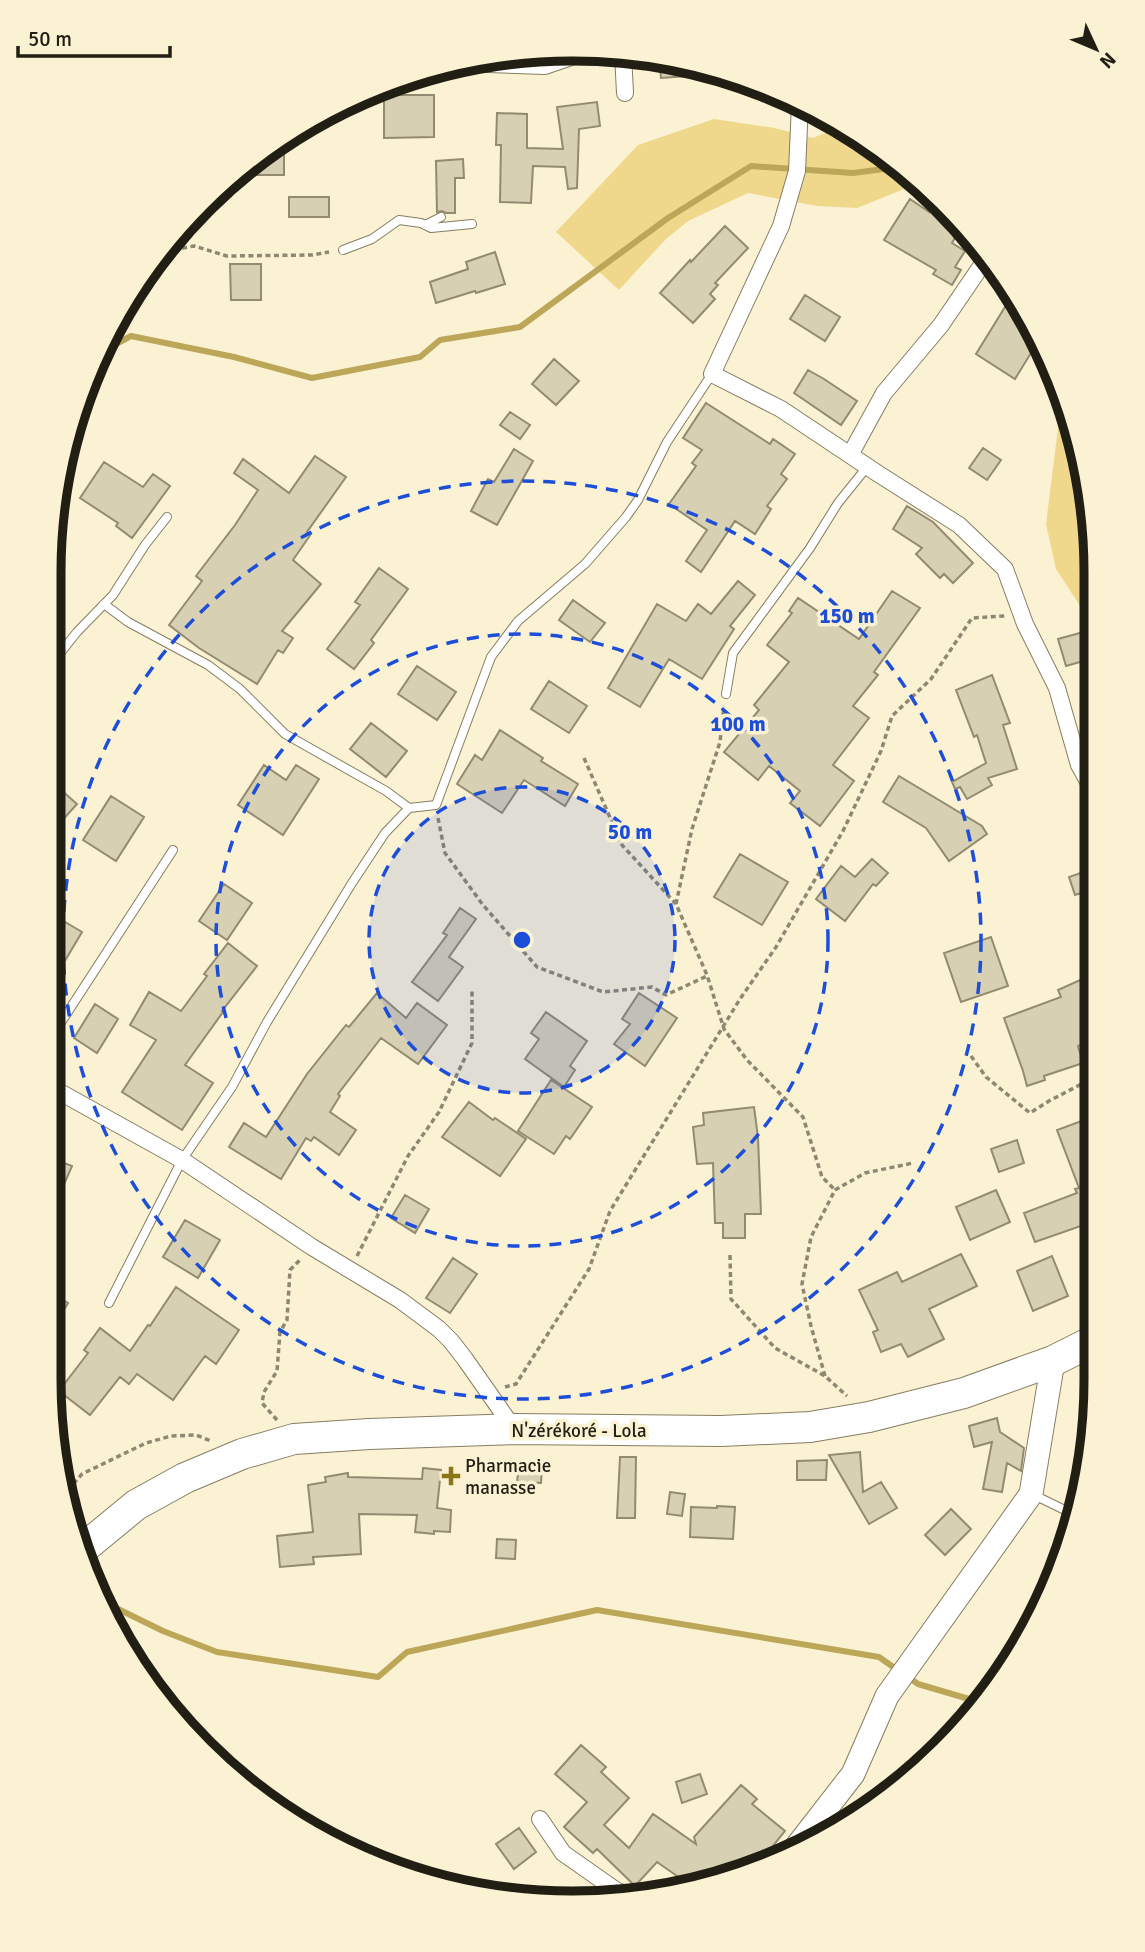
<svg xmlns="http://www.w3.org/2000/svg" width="1145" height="1952" viewBox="0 0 1145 1952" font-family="Signika,sans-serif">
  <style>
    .green { fill: #efd88b }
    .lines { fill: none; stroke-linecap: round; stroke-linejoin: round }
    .stream { stroke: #bca657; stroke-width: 6 }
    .building { fill: #d8d0b2; stroke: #938b70; stroke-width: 2 }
    .lane-casing { stroke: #857d62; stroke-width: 10 }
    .street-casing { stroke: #857d62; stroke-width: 18 }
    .secondary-casing { stroke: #857d62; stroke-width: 25 }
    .highway-casing { stroke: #857d62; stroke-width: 32 }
    .path { stroke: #8e8873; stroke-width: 3.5; stroke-dasharray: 5 3.5; stroke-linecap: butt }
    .lane { stroke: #fff; stroke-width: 8 }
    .street { stroke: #fff; stroke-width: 16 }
    .secondary { stroke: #fff; stroke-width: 23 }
    .highway { stroke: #fff; stroke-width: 30 }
    .ring { fill: none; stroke: #1d4ed8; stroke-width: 3.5; stroke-dasharray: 12 9 }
    .poi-dot { fill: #8c7518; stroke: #fbf2d4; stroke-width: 2.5 }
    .labels { text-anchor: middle; stroke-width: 7; stroke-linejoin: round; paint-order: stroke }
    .street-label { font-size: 19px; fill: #211e13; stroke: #fbf2d4 }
    .poi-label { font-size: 19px; fill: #211e13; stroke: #fbf2d4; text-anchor: start }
    .rim { fill: none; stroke: #211e13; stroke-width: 9 }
    .centre { fill: #1d4ed8; stroke: #fbf2d4; stroke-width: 3.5 }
    .ring-label { font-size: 21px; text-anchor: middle; font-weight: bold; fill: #1d4ed8; stroke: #fbf2d4; stroke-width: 7; stroke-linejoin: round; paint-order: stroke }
  </style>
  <rect width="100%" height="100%" fill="#fbf2d4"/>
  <path class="green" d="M 714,119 L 775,128 L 813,138 L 842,126 L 863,137 L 919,183 L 857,208 L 817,206 L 748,193 L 688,221 L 665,240 L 619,290 L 556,232 L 638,145 Z
    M 1061,389 L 1068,405 L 1095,538 L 1095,616 L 1082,609 L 1056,569 L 1046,524 L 1058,428 Z"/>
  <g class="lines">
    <path class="stream" d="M 103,351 L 131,336 L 234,357 L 312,378 L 420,357 L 440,340 L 520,327 L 668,218 L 751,166 L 853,173 L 899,167
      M 84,1560 L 95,1571 L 112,1606 L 163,1631 L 217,1652 L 378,1677 L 407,1652 L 597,1610 L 879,1657 L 899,1671
      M 908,1677 L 918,1684 L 969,1699 L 985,1697"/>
  </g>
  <path class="building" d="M 659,58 L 674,59 L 718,72 L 718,74 L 661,78 Z
    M 384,95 L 434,95 L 434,137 L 384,138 Z
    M 597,102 L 600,126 L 579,129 L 577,188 L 568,189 L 565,167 L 533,166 L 531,203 L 500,202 L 501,145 L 496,145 L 497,113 L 527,114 L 527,148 L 563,149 L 557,107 Z
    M 284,136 L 284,175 L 235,175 L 281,137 Z
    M 463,159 L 464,178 L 455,178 L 455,213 L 446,213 L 442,211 L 437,212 L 436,161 Z
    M 930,192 L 943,203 L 961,227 L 952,243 L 965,251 L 955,267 L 961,270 L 952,285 L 933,274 L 936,270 L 884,240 L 910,199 L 929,212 Z
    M 289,197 L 329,197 L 329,217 L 289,217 Z
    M 725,226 L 748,248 L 715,283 L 718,285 L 710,294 L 715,299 L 693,323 L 660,293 L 690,260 L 691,262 Z
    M 495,252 L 505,284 L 476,293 L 475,291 L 436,303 L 430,282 L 468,269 L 466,262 Z
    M 230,264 L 261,264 L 261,300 L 231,300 Z
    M 1013,294 L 1026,310 L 1039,340 L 1015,379 L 976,354 Z
    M 805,295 L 840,317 L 825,341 L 790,319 Z
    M 554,359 L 579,381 L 556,405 L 532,384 Z
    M 808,370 L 824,379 L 857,401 L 841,425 L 794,393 Z
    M 706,403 L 770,444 L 773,439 L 795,454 L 781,474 L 787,479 L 767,506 L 771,509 L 755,534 L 735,521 L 701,572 L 686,561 L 707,530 L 669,504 L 696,466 L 692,463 L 702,450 L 683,438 Z
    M 510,412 L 530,425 L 520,439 L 500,425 Z
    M 983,448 L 1001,460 L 987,480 L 969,468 Z
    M 514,449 L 533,461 L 497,525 L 471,511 L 488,479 L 494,482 Z
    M 315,456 L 346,477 L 307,532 L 311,534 L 293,560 L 321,584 L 282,631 L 293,638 L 283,653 L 278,650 L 257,684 L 199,648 L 169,625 L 202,581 L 196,576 L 235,525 L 258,490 L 234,473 L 243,459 L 289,493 Z
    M 104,462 L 143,487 L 153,474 L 170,486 L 132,538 L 116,526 L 118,523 L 80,498 Z
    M 907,506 L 933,522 L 973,563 L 953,583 L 944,574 L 940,578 L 916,554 L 922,548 L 893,529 Z
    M 379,568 L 408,589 L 371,640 L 374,643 L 354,669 L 327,649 L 360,605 L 355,602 Z
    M 738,581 L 755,595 L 730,626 L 734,629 L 702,679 L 669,659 L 640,707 L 608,688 L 657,604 L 686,621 L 698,604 L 711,614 Z
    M 892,591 L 920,608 L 874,672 L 878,675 L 853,706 L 869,718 L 833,765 L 854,781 L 820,826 L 790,803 L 800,791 L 769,766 L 758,780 L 724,752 L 759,710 L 754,705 L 789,662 L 767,645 L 792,613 L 789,611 L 798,598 L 859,639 Z
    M 573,600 L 605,623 L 590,642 L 559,620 Z
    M 1087,631 L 1094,658 L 1066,666 L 1058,639 Z
    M 417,666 L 456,692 L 437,720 L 398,694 Z
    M 992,675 L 1010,723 L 1003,725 L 1017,769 L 988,778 L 992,785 L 967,799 L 960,787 L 955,789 L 952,782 L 986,763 L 977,735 L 974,737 L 956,690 Z
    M 549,681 L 587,706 L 569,733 L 531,709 Z
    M 371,723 L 407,751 L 386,777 L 350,749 Z
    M 500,730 L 543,758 L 541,761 L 578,784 L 565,806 L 524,780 L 502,813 L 457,784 L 475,755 L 482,760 Z
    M 264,765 L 286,780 L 296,765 L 319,779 L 283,835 L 238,805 Z
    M 899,776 L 982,826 L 987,834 L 949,861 L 926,828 L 883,802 Z
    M 50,780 L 77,804 L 50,834 Z
    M 111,796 L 144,817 L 116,861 L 83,840 Z
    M 740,854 L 788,882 L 762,925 L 714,897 Z
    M 872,859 L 888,873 L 876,886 L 873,884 L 845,921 L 816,899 L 841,866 L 855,877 Z
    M 1095,868 L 1095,926 L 1092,927 L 1081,893 L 1075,895 L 1069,877 Z
    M 224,884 L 252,903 L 227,940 L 199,921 Z
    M 460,908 L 476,919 L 449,957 L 463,967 L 438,1001 L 412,982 L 447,935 L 443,933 Z
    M 50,913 L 82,932 L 50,986 Z
    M 991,937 L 1008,986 L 961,1002 L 944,953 Z
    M 228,943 L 257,966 L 222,1011 L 223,1012 L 185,1065 L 213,1083 L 182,1130 L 122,1092 L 156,1040 L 130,1025 L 149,992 L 181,1011 L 207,976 L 204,974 Z
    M 1080,980 L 1085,992 L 1095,988 L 1095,1039 L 1078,1046 L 1083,1063 L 1044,1076 L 1045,1080 L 1027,1086 L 1023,1071 L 1004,1018 L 1061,997 L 1058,990 Z
    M 377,993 L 406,1018 L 417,1003 L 447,1025 L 418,1064 L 381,1038 L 338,1094 L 340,1096 L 330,1112 L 356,1130 L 339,1155 L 314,1137 L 311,1141 L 306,1138 L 281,1179 L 229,1147 L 244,1123 L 266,1137 L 307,1074 L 346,1025 L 349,1027 Z
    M 639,993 L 677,1018 L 645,1066 L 614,1044 L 630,1024 L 622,1019 Z
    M 95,1004 L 118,1019 L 97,1053 L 74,1038 Z
    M 546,1012 L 587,1041 L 570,1066 L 575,1070 L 564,1087 L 525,1059 L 539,1039 L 531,1033 Z
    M 551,1080 L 592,1107 L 570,1139 L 566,1136 L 554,1154 L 518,1131 Z
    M 469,1102 L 493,1120 L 495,1118 L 526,1139 L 500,1176 L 442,1137 Z
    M 754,1107 L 758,1137 L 761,1214 L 745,1214 L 745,1238 L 723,1238 L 723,1223 L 715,1223 L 713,1163 L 697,1164 L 693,1127 L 704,1125 L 703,1113 Z
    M 1095,1116 L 1095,1225 L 1093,1226 L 1092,1222 L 1035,1242 L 1024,1213 L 1077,1193 L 1075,1189 L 1079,1188 L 1057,1130 Z
    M 1017,1140 L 1024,1163 L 999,1172 L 991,1149 Z
    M 49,1157 L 72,1166 L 62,1189 L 49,1184 Z
    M 996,1190 L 1010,1222 L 970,1240 L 956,1207 Z
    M 405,1195 L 429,1209 L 415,1233 L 391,1218 Z
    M 185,1220 L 220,1240 L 198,1278 L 163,1257 Z
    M 961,1254 L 977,1286 L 929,1309 L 944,1339 L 908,1357 L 901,1344 L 881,1352 L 873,1332 L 878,1330 L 859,1290 L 897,1272 L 902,1282 Z
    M 1052,1256 L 1068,1296 L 1033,1311 L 1017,1271 Z
    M 453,1258 L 477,1274 L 450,1313 L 426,1298 Z
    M 176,1287 L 239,1330 L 216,1364 L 205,1356 L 173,1400 L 137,1374 L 129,1384 L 120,1377 L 90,1415 L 59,1391 L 88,1353 L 84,1350 L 100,1328 L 130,1351 L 148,1325 L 150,1326 Z
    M 49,1291 L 68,1303 L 49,1334 Z
    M 997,1418 L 1000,1432 L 1024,1448 L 1021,1471 L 1007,1463 L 1002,1492 L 983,1489 L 992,1442 L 974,1447 L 969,1426 Z
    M 860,1452 L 863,1492 L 881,1482 L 897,1508 L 869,1524 L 829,1455 Z
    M 620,1457 L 636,1457 L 635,1518 L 617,1518 Z
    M 827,1460 L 826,1480 L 797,1480 L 797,1461 Z
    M 519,1465 L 542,1467 L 541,1483 L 517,1482 Z
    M 423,1468 L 441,1470 L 437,1508 L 451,1510 L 450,1532 L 434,1531 L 434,1534 L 415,1532 L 417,1515 L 359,1514 L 361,1554 L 313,1557 L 314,1564 L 280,1567 L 277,1536 L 313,1532 L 308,1485 L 326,1482 L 325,1477 L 348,1473 L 348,1477 L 422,1479 Z
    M 670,1492 L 685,1494 L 682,1516 L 667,1514 Z
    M 717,1506 L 735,1507 L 733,1539 L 690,1537 L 691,1507 L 717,1508 Z
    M 951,1509 L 971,1529 L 945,1555 L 925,1535 Z
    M 497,1539 L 516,1540 L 515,1559 L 496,1558 Z
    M 581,1745 L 606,1767 L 601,1772 L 629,1798 L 604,1825 L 629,1848 L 653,1814 L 696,1844 L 694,1837 L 741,1785 L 757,1799 L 752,1804 L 785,1831 L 756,1867 L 747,1869 L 739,1863 L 732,1873 L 687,1883 L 657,1862 L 635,1886 L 597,1849 L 593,1853 L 564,1827 L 587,1802 L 555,1774 Z
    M 700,1774 L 707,1794 L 682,1803 L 676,1782 Z
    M 519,1828 L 536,1852 L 514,1869 L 496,1844 Z"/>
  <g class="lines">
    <defs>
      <path id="lane" d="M 425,225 L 441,217
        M 343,250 L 372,239 L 399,220 L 421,223 L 431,228 L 472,224
        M 104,604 L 128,622 L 208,665 L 240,689 L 285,734 L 386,791 L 409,808 L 385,833 L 352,883 L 267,1022 L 232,1087 L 182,1160 L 109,1303
        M 50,666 L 77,632 L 113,595 L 145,545 L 167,517
        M 726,694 L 733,653 L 810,548 L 838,503 L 867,467
        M 409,808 L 436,805 L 491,657 L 518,621 L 585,564 L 626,517 L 638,500 L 667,442 L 712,374
        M 49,1041 L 173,850
        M 1034,1495 L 1075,1515"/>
      <path id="street" d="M 623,54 L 625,93
        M 459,63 L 545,66 L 589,51
        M 800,104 L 797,171 L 781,226 L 712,374 L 781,409 L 877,473 L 959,525 L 1005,569 L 1025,624 L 1057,688 L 1079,765 L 1095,794
        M 850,455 L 884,393 L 941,325 L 986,259
        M 49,1086 L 182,1160 L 312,1247 L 400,1300 L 439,1329 L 451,1341 L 465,1359 L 514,1429
        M 540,1819 L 563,1853 L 617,1891 L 633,1896"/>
      <path id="secondary" d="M 794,1850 L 853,1774 L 887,1696 L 1031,1494 L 1053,1361"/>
      <path id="highway" d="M 79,1552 L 136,1505 L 185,1478 L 242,1454 L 294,1439 L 369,1434 L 514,1429 L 721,1431 L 810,1427 L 869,1417 L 964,1393 L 1053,1361 L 1095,1340"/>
    </defs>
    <use href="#lane" class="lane-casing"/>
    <use href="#street" class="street-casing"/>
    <use href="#secondary" class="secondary-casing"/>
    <use href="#highway" class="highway-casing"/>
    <path class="path" d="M 166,247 L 172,250 L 194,246 L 227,256 L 312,255 L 329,252
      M 584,758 L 622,845 L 676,904 L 707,975 L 724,1029 L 747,1060 L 803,1117 L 822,1177 L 835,1190
      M 438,818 L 445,853 L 483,905 L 537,967 L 603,992 L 652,987 L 666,995 L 707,976
      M 676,904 L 692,829 L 720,742 L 724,706
      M 971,1056 L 986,1077 L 1030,1113 L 1049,1101 L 1095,1077
      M 730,1255 L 731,1299 L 775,1348 L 825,1376 L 847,1396
      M 357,1256 L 408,1156 L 439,1112 L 472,1043 L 472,988
      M 825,1376 L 811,1326 L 802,1284 L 811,1237 L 835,1190 L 865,1173 L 913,1163
      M 505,1387 L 516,1384 L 589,1269 L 610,1211 L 740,999 L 776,947 L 843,831 L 881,751 L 892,716 L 931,679 L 972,618 L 1005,616
      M 277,1420 L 262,1403 L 264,1392 L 277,1371 L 280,1332 L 287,1320 L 290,1270 L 301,1259
      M 69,1499 L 69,1489 L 82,1474 L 146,1443 L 171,1436 L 196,1435 L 211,1441"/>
    <use href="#lane" class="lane"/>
    <use href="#street" class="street"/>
    <use href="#secondary" class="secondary"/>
    <use href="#highway" class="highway"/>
  </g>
  <circle cx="522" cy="940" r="153" fill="#1d4ed8" fill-opacity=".12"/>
  <g class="ring">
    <circle cx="522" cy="940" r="153"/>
    <circle cx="522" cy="940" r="306"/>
    <circle cx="522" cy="940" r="459"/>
  </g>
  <path class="poi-dot" d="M447.5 1465.5h7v7h7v7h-7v7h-7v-7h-7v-7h7z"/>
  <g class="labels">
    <g class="street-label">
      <text x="579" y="1437">N'zérékoré - Lola</text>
    </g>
    <g class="poi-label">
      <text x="465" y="1472">Pharmacie<tspan x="465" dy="22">manasse</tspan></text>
    </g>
  </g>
  <path d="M0 0H1145V1952H0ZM572 61H573A511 511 0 0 1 1084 572V1380A511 511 0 0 1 573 1891H572A511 511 0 0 1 61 1380V572A511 511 0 0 1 572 61Z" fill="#fbf2d4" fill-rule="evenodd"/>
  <path class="rim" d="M572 61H573A511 511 0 0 1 1084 572V1380A511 511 0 0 1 573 1891H572A511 511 0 0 1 61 1380V572A511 511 0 0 1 572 61Z"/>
  <circle cx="522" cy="940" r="10" class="centre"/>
  <g class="ring-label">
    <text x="847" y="623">150 m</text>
    <text x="738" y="731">100 m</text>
    <text x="630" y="839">50 m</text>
  </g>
  <g transform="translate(1096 49) rotate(134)" stroke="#fbf2d4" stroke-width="5" paint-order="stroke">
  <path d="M0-5L12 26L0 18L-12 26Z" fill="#211e13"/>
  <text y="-10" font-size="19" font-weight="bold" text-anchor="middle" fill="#211e13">N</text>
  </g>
  <path d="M18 46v10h152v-10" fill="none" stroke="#211e13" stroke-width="3.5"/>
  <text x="28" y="46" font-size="21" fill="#211e13" stroke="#fbf2d4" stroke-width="5" paint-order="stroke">50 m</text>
</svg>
